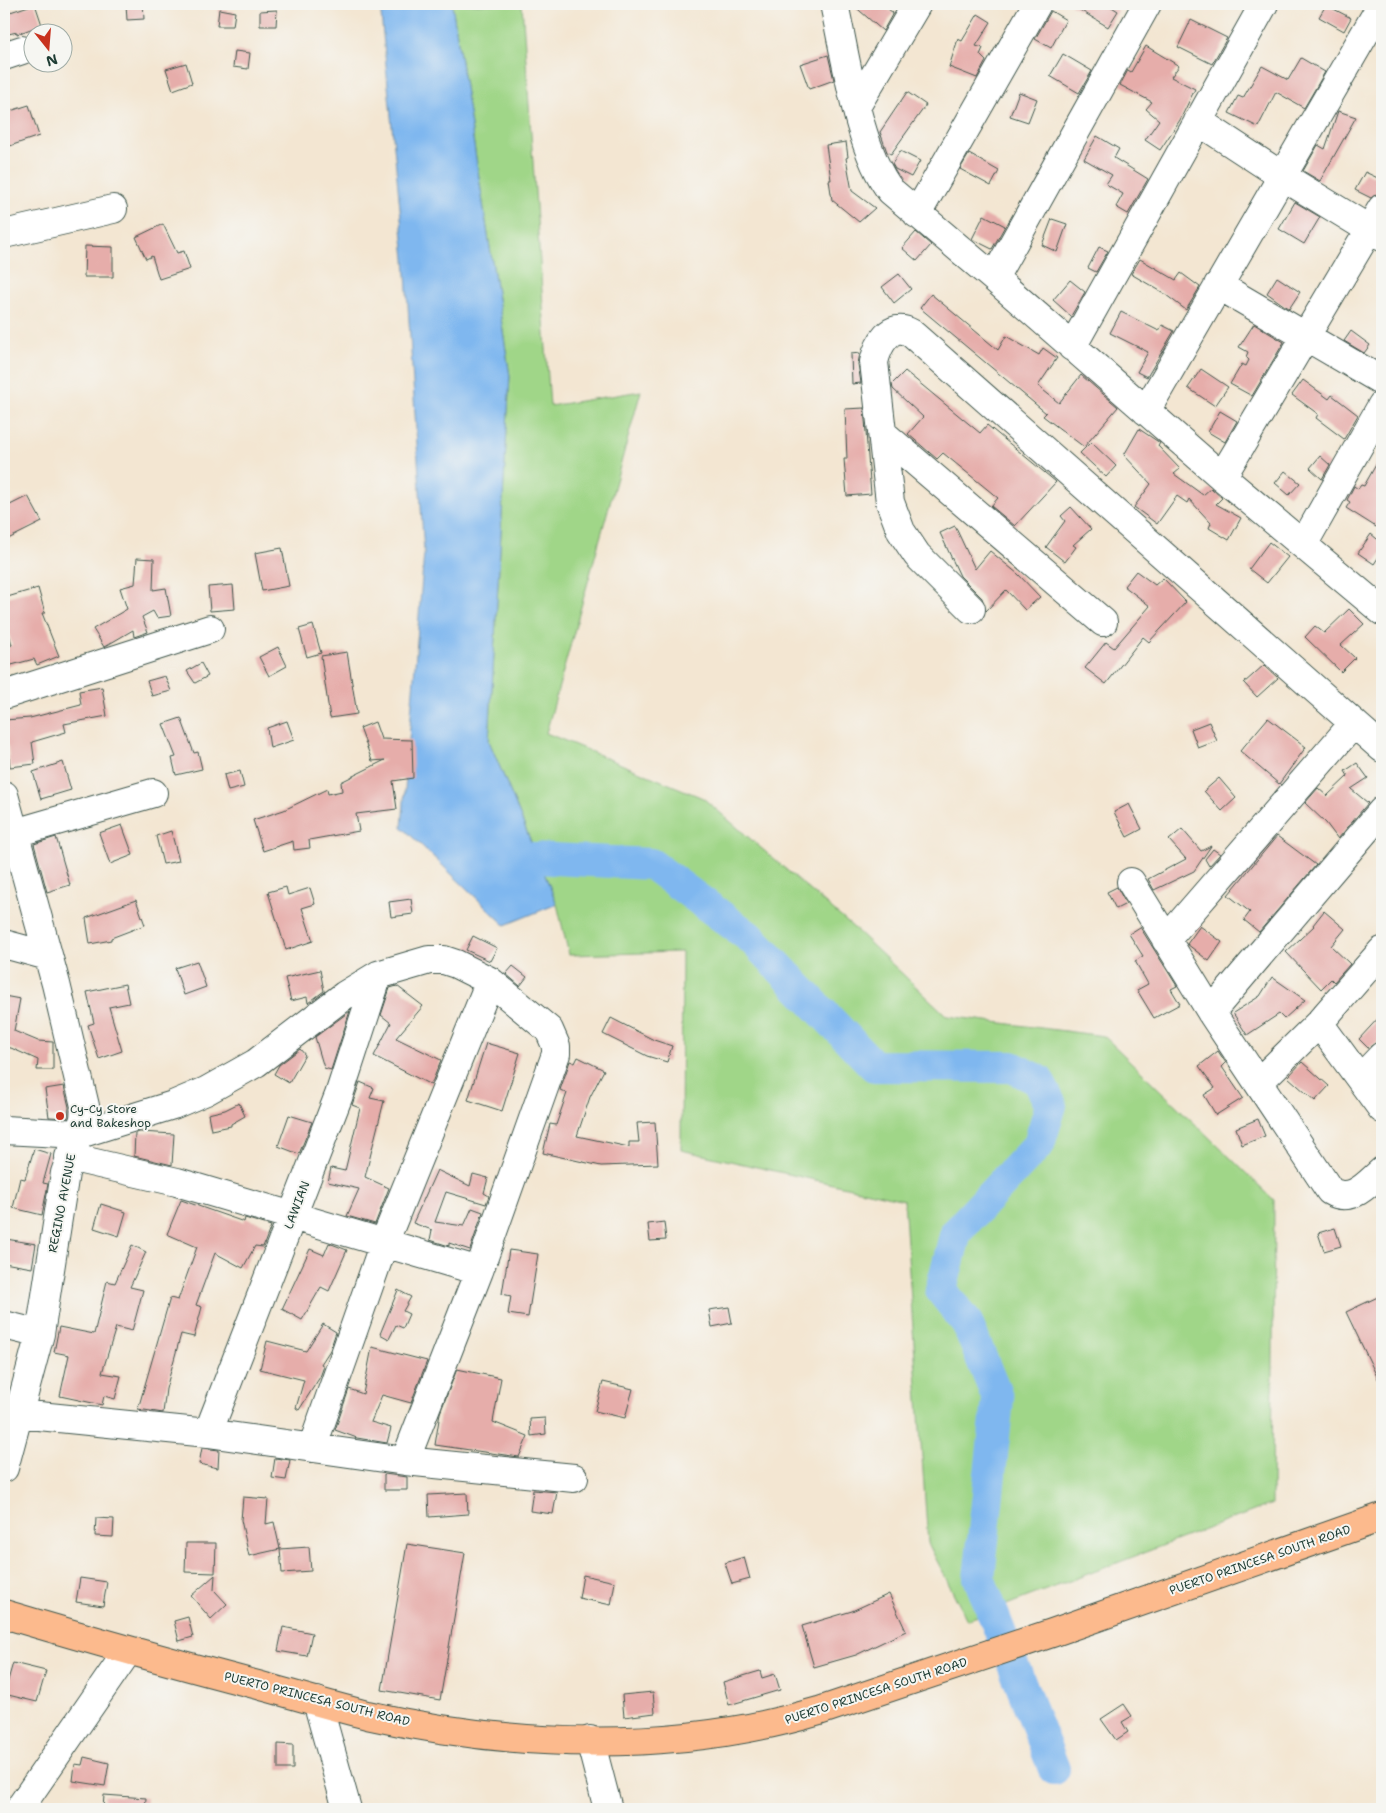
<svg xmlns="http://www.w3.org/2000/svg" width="1386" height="1813" viewBox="0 0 1386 1813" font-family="'Shantell Sans',sans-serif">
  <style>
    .green { fill: #a0d688; stroke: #608a5e }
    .water { fill: #7fb7ef; stroke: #4f7a92 }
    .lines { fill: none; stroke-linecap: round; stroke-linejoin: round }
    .river { stroke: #7fb7ef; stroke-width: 32 }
    .building { fill: #e6adaa }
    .minor-casing { stroke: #3f564c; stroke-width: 30 }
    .major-casing { stroke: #3f564c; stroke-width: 30 }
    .minor { stroke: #fff; stroke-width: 28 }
    .major { stroke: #fcba8d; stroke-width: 28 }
    .poi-dot { fill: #c8321e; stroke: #f6f6f2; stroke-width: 2 }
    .labels { text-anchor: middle; stroke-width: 4; stroke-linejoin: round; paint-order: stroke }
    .poi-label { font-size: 12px; fill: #1f3d34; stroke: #f6f6f2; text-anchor: start }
    .street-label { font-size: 12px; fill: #1f3d34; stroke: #f6f6f2 }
  </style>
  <rect width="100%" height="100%" fill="#f6f6f2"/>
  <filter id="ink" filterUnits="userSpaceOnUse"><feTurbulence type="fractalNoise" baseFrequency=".02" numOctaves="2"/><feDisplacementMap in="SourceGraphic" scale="10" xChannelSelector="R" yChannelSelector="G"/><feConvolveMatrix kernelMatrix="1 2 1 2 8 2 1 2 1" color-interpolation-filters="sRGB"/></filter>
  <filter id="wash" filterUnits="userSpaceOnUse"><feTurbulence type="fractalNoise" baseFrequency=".0096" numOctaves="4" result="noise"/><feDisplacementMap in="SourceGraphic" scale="20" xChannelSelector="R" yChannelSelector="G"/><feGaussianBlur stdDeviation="1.12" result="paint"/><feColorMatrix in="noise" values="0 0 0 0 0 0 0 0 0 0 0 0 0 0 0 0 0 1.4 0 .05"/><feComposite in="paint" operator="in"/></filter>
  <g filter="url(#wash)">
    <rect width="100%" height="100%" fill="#f3e6d2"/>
    <path class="green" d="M 452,4 L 522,4 L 550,406 L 641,391 L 546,733 L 703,798 L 855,929 L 947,1016 L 1104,1036 L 1274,1200 L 1272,1504 L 967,1620 L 928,1543 L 904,1200 L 681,1150 L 682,952 L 569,955 L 557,904 L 489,741 L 510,376 Z"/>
    <path class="water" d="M 380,4 L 452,4 L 510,376 L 489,741 L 557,904 L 505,925 L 402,827 L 424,553 L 405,259 Z"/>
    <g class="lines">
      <path class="river" d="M 494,856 L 651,864 L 752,939 L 874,1066 L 1012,1067 L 1038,1080 L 1051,1105 L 1039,1144 L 956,1232 L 941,1290 L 967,1323 L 998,1399 L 979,1578 L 1054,1769"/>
    </g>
    <g id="blocks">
      <path class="building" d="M 35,4 L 42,25 L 17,34 L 17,32 L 4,35 L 4,14 Z
        M 126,4 L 143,4 L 144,19 L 127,20 Z
        M 852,4 L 882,4 L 893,13 L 883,31 Z
        M 1070,4 L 1107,4 L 1118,11 L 1108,27 Z
        M 1326,5 L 1351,18 L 1344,31 L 1319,17 Z
        M 219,9 L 235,12 L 233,26 L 217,26 Z
        M 277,10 L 276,26 L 260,26 L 260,11 Z
        M 1051,11 L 1066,20 L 1051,48 L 1035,39 Z
        M 978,14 L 991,22 L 976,46 L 983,48 L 980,55 L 986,61 L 977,78 L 949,67 L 958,39 L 962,41 Z
        M 1191,20 L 1227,38 L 1212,64 L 1178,47 Z
        M 1146,46 L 1179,66 L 1171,77 L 1195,89 L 1180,120 L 1160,150 L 1145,140 L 1159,120 L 1146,109 L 1152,102 L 1120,85 L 1128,70 L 1131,72 Z
        M 235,51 L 250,53 L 248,69 L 233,67 Z
        M 1063,54 L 1092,71 L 1079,93 L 1050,76 Z
        M 828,55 L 834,80 L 809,89 L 800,64 Z
        M 1301,58 L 1325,72 L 1304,108 L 1276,92 L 1258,127 L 1229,113 L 1238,96 L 1243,98 L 1262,66 L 1288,80 Z
        M 186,63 L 192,83 L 173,90 L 166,69 Z
        M 907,92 L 926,105 L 891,154 L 887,152 L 880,132 Z
        M 1019,92 L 1037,99 L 1028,122 L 1010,116 Z
        M 29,105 L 39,136 L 4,148 L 4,113 Z
        M 1338,111 L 1356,117 L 1320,181 L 1303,171 L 1318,145 L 1325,149 Z
        M 1097,136 L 1119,149 L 1114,158 L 1148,179 L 1128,214 L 1116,207 L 1123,194 L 1106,184 L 1112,175 L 1084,159 Z
        M 846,142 L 848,157 L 846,158 L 852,191 L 875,208 L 859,222 L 832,200 L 829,180 L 831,180 L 826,145 Z
        M 900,151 L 920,161 L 911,177 L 895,169 L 892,164 Z
        M 969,154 L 999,171 L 991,186 L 960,169 Z
        M 1365,172 L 1382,180 L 1378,193 L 1371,198 L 1355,190 Z
        M 1295,202 L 1320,217 L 1304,244 L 1279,229 Z
        M 984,215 L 1005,226 L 992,249 L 972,239 Z
        M 1052,219 L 1067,224 L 1057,252 L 1042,245 Z
        M 163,224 L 177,253 L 184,251 L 190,269 L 159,279 L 152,256 L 146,259 L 136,237 Z
        M 916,232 L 931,245 L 917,261 L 902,248 Z
        M 85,246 L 113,247 L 113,277 L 84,277 Z
        M 1099,247 L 1108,251 L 1096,272 L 1088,268 Z
        M 1140,259 L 1176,280 L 1181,273 L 1200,287 L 1186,310 L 1162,292 L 1131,274 Z
        M 899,274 L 911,289 L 894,303 L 882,287 Z
        M 1277,277 L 1300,292 L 1289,309 L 1267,293 Z
        M 1070,280 L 1085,292 L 1071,316 L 1053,300 Z
        M 931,294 L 998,350 L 1006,336 L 1039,355 L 1043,348 L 1057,358 L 1038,386 L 1059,403 L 1081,375 L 1118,407 L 1084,447 L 1043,416 L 1046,413 L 920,308 Z
        M 1121,312 L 1159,331 L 1162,325 L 1174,331 L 1147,377 L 1137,372 L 1148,352 L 1110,333 Z
        M 1254,324 L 1284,342 L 1252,396 L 1230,384 L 1242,364 L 1246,366 L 1249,360 L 1246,357 L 1248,352 L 1239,347 Z
        M 1351,331 L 1370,345 L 1364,353 L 1344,341 Z
        M 860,353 L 858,364 L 861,383 L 852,384 L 851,354 Z
        M 1201,369 L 1228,387 L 1215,406 L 1188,388 Z
        M 905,371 L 980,433 L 987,425 L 1056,482 L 1015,526 L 991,506 L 998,498 L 943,453 L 937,459 L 908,434 L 923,417 L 893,389 L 892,384 Z
        M 1303,380 L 1329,399 L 1332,395 L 1358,415 L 1344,439 L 1316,418 L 1318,414 L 1292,395 Z
        M 864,408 L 871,494 L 847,496 L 844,459 L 847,459 L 845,409 Z
        M 1220,411 L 1237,421 L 1225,442 L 1208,432 Z
        M 1139,429 L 1160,443 L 1158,446 L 1180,469 L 1174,474 L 1203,495 L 1211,488 L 1222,498 L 1216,504 L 1241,518 L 1229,540 L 1209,528 L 1211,523 L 1189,499 L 1187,503 L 1177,496 L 1157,524 L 1134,507 L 1151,484 L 1124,455 Z
        M 1091,442 L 1116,466 L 1106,477 L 1080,453 Z
        M 1382,454 L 1382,517 L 1376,527 L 1346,508 L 1350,502 L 1347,500 L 1354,486 L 1358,489 L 1361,485 L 1364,486 Z
        M 1320,456 L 1330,465 L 1322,479 L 1310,468 Z
        M 1285,471 L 1300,483 L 1289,495 L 1275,483 Z
        M 28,496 L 42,522 L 4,541 L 4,508 Z
        M 1071,507 L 1091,529 L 1073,545 L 1076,547 L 1065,562 L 1046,547 L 1065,521 L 1061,516 Z
        M 955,526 L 975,569 L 990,551 L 1018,574 L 1040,597 L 1025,610 L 1006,590 L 986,611 L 982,598 L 960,576 L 940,533 Z
        M 1371,534 L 1382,543 L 1382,552 L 1374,564 L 1358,553 Z
        M 1269,542 L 1288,557 L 1267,583 L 1249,569 Z
        M 282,548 L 289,586 L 262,591 L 255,553 Z
        M 137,558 L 154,559 L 153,590 L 166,588 L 171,616 L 157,618 L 153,611 L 142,617 L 148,632 L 134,637 L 133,630 L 104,647 L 93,629 L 127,609 L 120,588 L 135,584 Z
        M 1136,571 L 1155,585 L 1163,578 L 1186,602 L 1149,642 L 1143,637 L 1106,684 L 1085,668 L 1106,642 L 1114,648 L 1150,606 L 1124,586 Z
        M 233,585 L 235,609 L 210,611 L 208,587 Z
        M 38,588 L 45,613 L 42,613 L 59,656 L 37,665 L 34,659 L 4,667 L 4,647 L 12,645 L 4,615 L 4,598 Z
        M 1349,609 L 1364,624 L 1341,645 L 1355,658 L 1341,672 L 1305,637 L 1315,626 L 1324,633 Z
        M 313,625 L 321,653 L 307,657 L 299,629 Z
        M 278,647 L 287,666 L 269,676 L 259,657 Z
        M 347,652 L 357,714 L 330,718 L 321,656 Z
        M 201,663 L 208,676 L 195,683 L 187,671 Z
        M 1264,665 L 1278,678 L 1257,697 L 1244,683 Z
        M 165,676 L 171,691 L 152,696 L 147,681 Z
        M 102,687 L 107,716 L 64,724 L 66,732 L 32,742 L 35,764 L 10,767 L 5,720 L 30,718 L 81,705 L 79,691 Z
        M 181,718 L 194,753 L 198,752 L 202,769 L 176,775 L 172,758 L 176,757 L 163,724 Z
        M 1268,718 L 1306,747 L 1279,784 L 1240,751 Z
        M 287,721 L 294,740 L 270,748 L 267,728 Z
        M 375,722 L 381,739 L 412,740 L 413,778 L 393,781 L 397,809 L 356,814 L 359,831 L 309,840 L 310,848 L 294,850 L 293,841 L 263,851 L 253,820 L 284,810 L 327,789 L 328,794 L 342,791 L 341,782 L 385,760 L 372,761 L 360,728 Z
        M 1209,722 L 1217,741 L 1198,748 L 1191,729 Z
        M 63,762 L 71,790 L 41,799 L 33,772 Z
        M 1357,763 L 1368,778 L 1351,789 L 1368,803 L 1338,839 L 1326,823 L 1305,803 L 1318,788 L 1327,796 L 1348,776 L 1345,771 Z
        M 240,771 L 244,787 L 228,791 L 224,775 Z
        M 1219,778 L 1236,798 L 1222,811 L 1204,791 Z
        M 1129,804 L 1142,829 L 1127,837 L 1114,812 Z
        M 122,825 L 133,855 L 110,864 L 99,833 Z
        M 1182,829 L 1201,851 L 1211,846 L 1194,871 L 1154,890 L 1148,879 L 1186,859 L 1169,840 Z
        M 171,831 L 179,861 L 163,864 L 156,836 Z
        M 1277,836 L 1316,865 L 1259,932 L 1244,920 L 1250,912 L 1228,895 Z
        M 56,837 L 70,885 L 47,892 L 34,844 Z
        M 1213,849 L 1220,854 L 1209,866 L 1205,859 Z
        M 286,887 L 288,895 L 310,888 L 315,904 L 302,908 L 313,941 L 286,950 L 268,892 Z
        M 1117,887 L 1126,904 L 1116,909 L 1107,892 Z
        M 411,899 L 413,914 L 391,917 L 389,902 Z
        M 136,900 L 145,925 L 111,938 L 111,940 L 90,944 L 86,918 Z
        M 1324,911 L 1345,929 L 1331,946 L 1350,964 L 1334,982 L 1331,979 L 1321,989 L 1286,952 L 1314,926 L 1313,925 Z
        M 1200,926 L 1222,942 L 1209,961 L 1187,944 Z
        M 1140,927 L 1177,986 L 1171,989 L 1180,1004 L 1154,1018 L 1137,990 L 1148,984 L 1135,961 L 1143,956 L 1129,934 Z
        M 473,936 L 497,948 L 490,961 L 466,950 Z
        M 197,961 L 206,987 L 184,995 L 175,968 Z
        M 513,966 L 527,977 L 520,986 L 506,974 Z
        M 320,970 L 324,991 L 308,1003 L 307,997 L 291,1001 L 285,978 Z
        M 1272,977 L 1305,1000 L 1284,1019 L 1279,1014 L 1247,1035 L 1233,1013 L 1260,996 Z
        M 125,984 L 129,1003 L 109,1007 L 122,1051 L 99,1059 L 88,1025 L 94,1023 L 87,992 Z
        M 397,986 L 423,1006 L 396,1038 L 441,1060 L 431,1085 L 374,1056 L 391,1023 L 381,1015 L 390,988 Z
        M 4,996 L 20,999 L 14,1031 L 38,1041 L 53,1042 L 53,1070 L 37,1070 L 38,1060 L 11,1048 L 4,1047 Z
        M 350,1011 L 331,1070 L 324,1068 L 315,1037 Z
        M 1382,1014 L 1382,1039 L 1368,1048 L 1359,1039 Z
        M 611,1018 L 654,1040 L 672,1046 L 667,1062 L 647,1056 L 603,1034 Z
        M 486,1043 L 520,1053 L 502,1111 L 468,1100 Z
        M 300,1049 L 305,1055 L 289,1083 L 274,1074 L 279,1065 Z
        M 1218,1051 L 1226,1063 L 1222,1067 L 1243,1098 L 1216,1115 L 1204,1095 L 1215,1088 L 1199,1066 Z
        M 578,1057 L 604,1070 L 590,1097 L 577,1136 L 629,1147 L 629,1142 L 639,1142 L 637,1123 L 655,1122 L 658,1164 L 601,1166 L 543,1153 L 550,1124 L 556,1125 L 567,1093 L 560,1090 L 570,1061 L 575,1063 Z
        M 1302,1062 L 1329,1086 L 1315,1101 L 1288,1077 Z
        M 360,1082 L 374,1088 L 370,1098 L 384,1101 L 365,1177 L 389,1188 L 375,1224 L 347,1216 L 359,1189 L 328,1182 L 331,1168 L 345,1171 L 360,1108 L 352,1105 Z
        M 64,1086 L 69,1107 L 68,1118 L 49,1117 L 45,1089 Z
        M 239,1103 L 245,1116 L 231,1124 L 231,1126 L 211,1130 L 208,1114 L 225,1110 Z
        M 289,1115 L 312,1122 L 299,1154 L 278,1146 Z
        M 1258,1119 L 1265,1136 L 1242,1145 L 1236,1128 Z
        M 140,1132 L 174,1134 L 172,1165 L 134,1156 L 135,1133 Z
        M 34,1149 L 51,1154 L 43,1183 L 48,1184 L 42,1215 L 13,1208 L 20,1178 L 25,1179 Z
        M 437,1170 L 470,1186 L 473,1174 L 488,1178 L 484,1193 L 489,1196 L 486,1204 L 446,1192 L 435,1222 L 464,1226 L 472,1208 L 483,1212 L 470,1250 L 449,1243 L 449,1246 L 430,1240 L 432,1230 L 413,1223 Z
        M 181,1200 L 244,1222 L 245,1218 L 271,1226 L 263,1247 L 255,1246 L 243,1268 L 215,1253 L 196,1305 L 202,1307 L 194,1337 L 181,1334 L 166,1389 L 163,1413 L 138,1409 L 170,1298 L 178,1300 L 197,1247 L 167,1234 Z
        M 101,1204 L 126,1212 L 119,1236 L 94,1228 Z
        M 664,1222 L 666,1240 L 650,1241 L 648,1224 Z
        M 1335,1228 L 1341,1246 L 1324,1251 L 1318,1233 Z
        M 6,1239 L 36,1244 L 32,1268 L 4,1263 Z
        M 329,1243 L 347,1250 L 329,1291 L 321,1287 L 302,1320 L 282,1309 L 310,1249 L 324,1255 Z
        M 132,1245 L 146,1252 L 130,1287 L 143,1290 L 132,1331 L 116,1327 L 102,1373 L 121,1376 L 115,1399 L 104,1396 L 102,1405 L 60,1396 L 69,1355 L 54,1352 L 59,1327 L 94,1334 L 107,1281 L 115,1283 Z
        M 509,1250 L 538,1254 L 528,1317 L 508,1314 L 511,1296 L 502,1294 Z
        M 398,1290 L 411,1297 L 403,1311 L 409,1314 L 403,1328 L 396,1325 L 389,1339 L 380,1334 Z
        M 1382,1295 L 1382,1387 L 1346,1312 Z
        M 729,1307 L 732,1323 L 712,1327 L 709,1310 Z
        M 323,1324 L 336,1332 L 330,1350 L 321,1364 L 324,1366 L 320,1377 L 299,1410 L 296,1408 L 304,1380 L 260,1369 L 267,1341 L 306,1351 Z
        M 372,1347 L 427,1361 L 411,1403 L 382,1395 L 371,1422 L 391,1428 L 387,1443 L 357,1438 L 335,1430 L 349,1389 L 363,1394 Z
        M 457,1369 L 501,1378 L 493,1422 L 528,1436 L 519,1457 L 435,1445 L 440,1413 Z
        M 603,1382 L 633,1389 L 625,1418 L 595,1411 Z
        M 545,1418 L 546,1434 L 531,1436 L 530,1419 Z
        M 202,1448 L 219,1450 L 218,1468 L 199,1464 Z
        M 275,1458 L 290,1460 L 286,1480 L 272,1478 Z
        M 384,1474 L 407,1477 L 407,1490 L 384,1490 Z
        M 533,1490 L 557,1492 L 553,1514 L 530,1511 Z
        M 467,1493 L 468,1514 L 429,1517 L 428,1495 Z
        M 243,1497 L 268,1499 L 266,1524 L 274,1522 L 280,1549 L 249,1556 L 241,1520 Z
        M 96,1518 L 114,1519 L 113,1537 L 95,1536 Z
        M 186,1543 L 216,1543 L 215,1573 L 185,1572 Z
        M 407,1544 L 465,1553 L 440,1700 L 382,1690 Z
        M 309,1547 L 311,1571 L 282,1573 L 280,1549 Z
        M 744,1557 L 750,1579 L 732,1584 L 725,1563 Z
        M 215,1575 L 214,1590 L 227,1604 L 211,1619 L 191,1596 Z
        M 583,1575 L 615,1582 L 611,1605 L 579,1598 Z
        M 80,1578 L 107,1582 L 103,1606 L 76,1602 Z
        M 889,1594 L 906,1631 L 856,1655 L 814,1667 L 802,1626 L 852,1611 Z
        M 188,1617 L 193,1637 L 179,1641 L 174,1621 Z
        M 283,1627 L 312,1633 L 307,1656 L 278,1651 Z
        M 13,1663 L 46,1671 L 37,1702 L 4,1694 Z
        M 760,1671 L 762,1678 L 775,1674 L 780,1690 L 729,1705 L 723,1682 Z
        M 653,1692 L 655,1713 L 624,1717 L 622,1695 Z
        M 1124,1704 L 1132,1716 L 1122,1722 L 1128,1732 L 1116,1740 L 1101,1719 Z
        M 278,1744 L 293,1745 L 293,1769 L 278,1769 Z
        M 84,1757 L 109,1763 L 105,1786 L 73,1781 L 75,1764 L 82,1765 Z
        M 104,1795 L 146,1798 L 145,1809 L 103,1809 Z"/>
    </g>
  </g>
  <g filter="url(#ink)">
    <use href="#blocks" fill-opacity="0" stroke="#3f564c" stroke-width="1"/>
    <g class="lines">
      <defs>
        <path id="minor" d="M 834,4 C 846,57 858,150 891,191 L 994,278 L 1222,477 L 1382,611
          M 4,56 L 22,50
          M 857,105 L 917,4
          M 1198,121 L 1282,176 L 1382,237
          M 917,214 L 1037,4
          M 4,234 L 113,209
          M 994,278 L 1147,4
          M 1218,285 L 1382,381
          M 1072,347 L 1264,4
          M 1146,411 L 1382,4
          M 882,433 L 1103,622
          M 1222,477 L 1382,208
          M 1303,545 L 1382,405
          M 971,609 L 917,555 L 901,531 L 890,502 L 874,362 C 878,345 890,321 911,333 L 1382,748
          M 4,695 L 210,629
          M 4,795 L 56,984 L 85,1106 L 84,1119 L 65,1173 L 40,1334 L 4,1468
          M 15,833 L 153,793
          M 1131,882 L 1211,1012 L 1330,1191 C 1352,1204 1367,1184 1382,1171
          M 1166,940 L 1354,723
          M 4,944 L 48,956
          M 1211,1012 L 1382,811
          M 1319,1023 L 1382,1109
          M 1361,1078 L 1382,1056
          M 1259,1082 L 1319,1023 L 1382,951
          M 4,1130 L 80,1134 L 173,1105 L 206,1091 L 256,1063 L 345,995 L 378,975 L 429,960 L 444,960 L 456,964 L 490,981 L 549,1030 L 556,1046 L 556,1054 L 479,1271 L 405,1461 L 208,1433 L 19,1414
          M 69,1157 L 177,1182 L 479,1271
          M 4,1325 L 40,1334
          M 208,1433 L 339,1095 L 378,975
          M 312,1448 L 384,1243 L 490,981
          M 405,1461 L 574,1478
          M 317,1701 L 347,1809
          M 590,1740 L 608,1809
          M 19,1809 L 128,1651"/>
        <path id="major" d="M 4,1614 C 88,1639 173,1663 258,1685 C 294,1695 331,1706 367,1715 C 514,1748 674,1754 819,1711 L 1052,1633 L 1382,1517"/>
      </defs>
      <use href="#minor" class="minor-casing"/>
      <use href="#major" class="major-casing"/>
      <use href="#minor" class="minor"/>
      <use href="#major" class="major"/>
    </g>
  </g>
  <circle class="poi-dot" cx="60" cy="1116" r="5"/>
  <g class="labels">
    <g class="poi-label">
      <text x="70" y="1113">Cy-Cy Store<tspan x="70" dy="14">and Bakeshop</tspan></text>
    </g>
    <g class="street-label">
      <text transform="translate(62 1203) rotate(-79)" y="4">REGINO AVENUE</text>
      <text transform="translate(297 1205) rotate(-69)" y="4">LAWIAN</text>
      <text transform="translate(1260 1560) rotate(-19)" y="4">PUERTO PRINCESA SOUTH ROAD</text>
      <text transform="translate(876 1691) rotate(-18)" y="4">PUERTO PRINCESA SOUTH ROAD</text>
      <text transform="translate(317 1699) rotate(14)" y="4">PUERTO PRINCESA SOUTH ROAD</text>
    </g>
  </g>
  <rect width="1386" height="1813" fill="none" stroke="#f6f6f2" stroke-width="20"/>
  <g transform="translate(48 48) rotate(163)"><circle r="24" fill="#f6f6f2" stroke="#a0aca6"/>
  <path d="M0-4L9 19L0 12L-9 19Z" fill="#c8321e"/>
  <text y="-8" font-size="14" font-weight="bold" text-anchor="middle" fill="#1f3d34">N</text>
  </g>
</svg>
